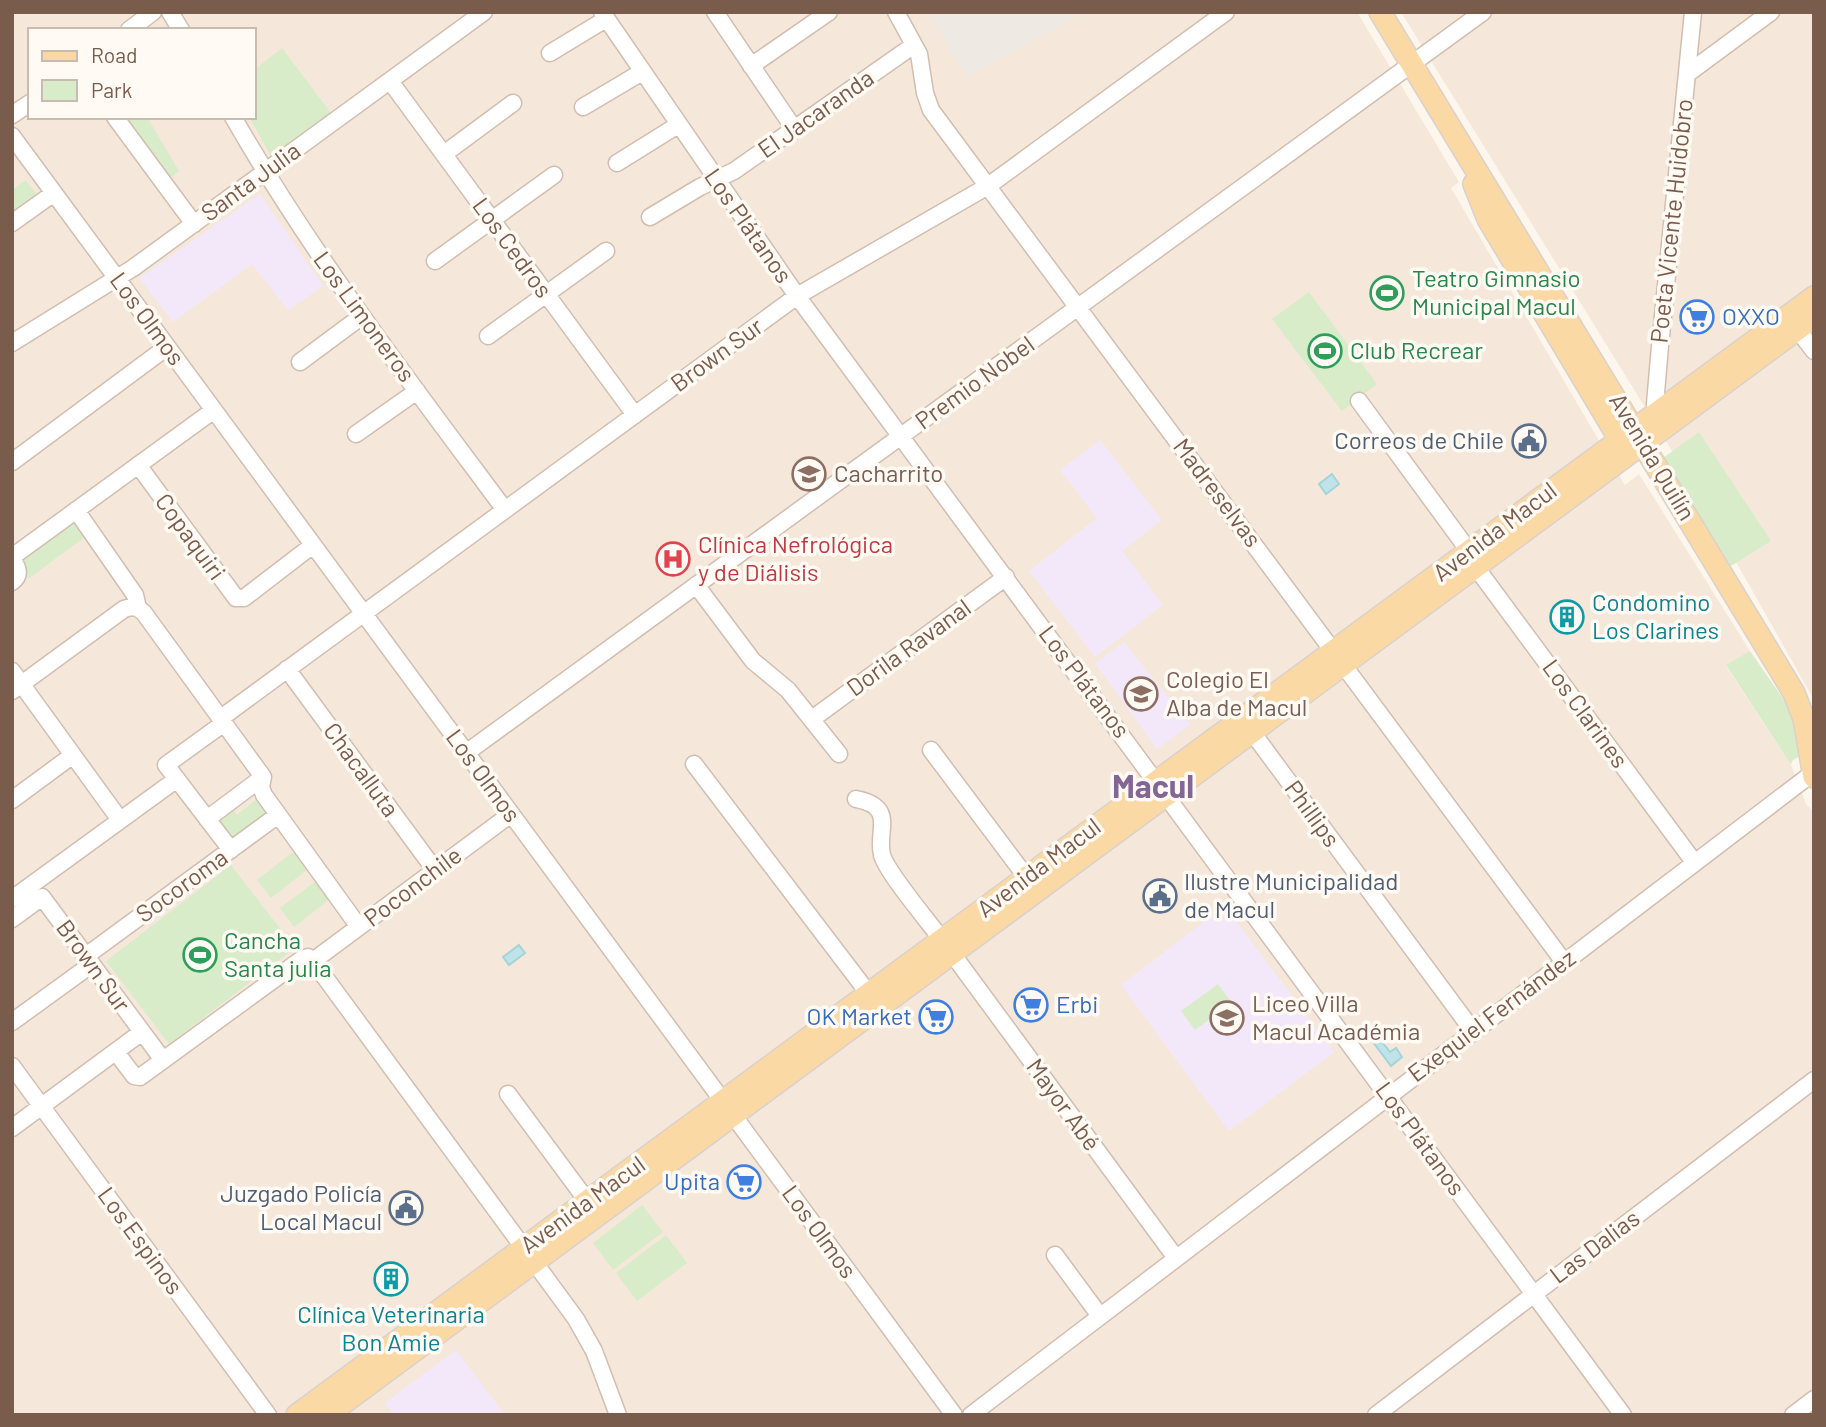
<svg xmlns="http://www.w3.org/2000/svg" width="1826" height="1427" viewBox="0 0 1826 1427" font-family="Barlow,sans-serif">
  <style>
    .residential { fill: #f5e8da; fill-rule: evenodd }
    .industrial { fill: #efe9e4 }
    .education { fill: #f3e8fa }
    .green { fill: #d8ecc9 }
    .water { fill: #bfe3e8; stroke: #a5d3da; stroke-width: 2 }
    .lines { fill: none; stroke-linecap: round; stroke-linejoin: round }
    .minor-casing { stroke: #d1beb0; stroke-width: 19 }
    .major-casing { stroke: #dad1cd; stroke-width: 24 }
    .minor { stroke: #fff; stroke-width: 16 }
    .major { stroke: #fbd9a5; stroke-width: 21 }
    .labels { text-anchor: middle; stroke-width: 7; stroke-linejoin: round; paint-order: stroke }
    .street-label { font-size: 24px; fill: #7a5c4d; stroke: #fffaf3 }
    .leisure-label { font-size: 24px; fill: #27864d; stroke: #fffaf3; text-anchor: start }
    .shop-label { font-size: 24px; fill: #366cbe; stroke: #fffaf3; text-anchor: start }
    .service-label { font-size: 24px; fill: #4e5e75; stroke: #fffaf3; text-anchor: end }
    .education-label { font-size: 24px; fill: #785e54; stroke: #fffaf3; text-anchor: start }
    .health-label { font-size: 24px; fill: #be3a42; stroke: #fffaf3; text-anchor: start }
    .culture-label { font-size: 24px; fill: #0d838f; stroke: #fffaf3; text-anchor: start }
    .district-label { font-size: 32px; font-weight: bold; fill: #846695; stroke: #fffaf3 }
  </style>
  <rect width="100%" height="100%" fill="#fdf6ec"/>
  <path class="residential" d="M 12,12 L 1357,12 L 1459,182 L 1451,188 L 1625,485 L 1639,474 L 1750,651 L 1726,666 L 1791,765 L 1806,804 L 1814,812 L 1814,1415 L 12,1415 ZM 30,30 L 254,30 L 254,117 L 30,117 Z
    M 1401,12 L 1814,12 L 1814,700 L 1688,477 Z"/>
  <path class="industrial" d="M 927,12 L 1084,12 L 967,78 Z"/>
  <path class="education" d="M 260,194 L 323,286 L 288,310 L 252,264 L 173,322 L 139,278 Z
    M 1100,440 L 1162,520 L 1122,551 L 1163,605 L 1095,657 L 1029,571 L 1097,518 L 1060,470 Z
    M 1124,642 L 1190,725 L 1157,749 L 1095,663 Z
    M 1225,906 L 1334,1052 L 1229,1131 L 1121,985 Z
    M 456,1350 L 505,1415 L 394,1415 L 385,1403 Z"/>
  <path class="green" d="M 282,48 L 331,113 L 272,158 L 249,117 L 254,117 L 254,70 Z
    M 125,117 L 147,117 L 179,171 L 170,178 Z
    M 26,180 L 37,195 L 12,213 L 12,190 Z
    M 1309,292 L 1377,384 L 1342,411 L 1272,319 Z
    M 1699,432 L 1771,541 L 1731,566 L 1663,458 Z
    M 76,517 L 89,534 L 28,579 L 26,564 L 21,558 Z
    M 1750,651 L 1789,707 L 1801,755 L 1792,761 L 1791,765 L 1726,665 Z
    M 258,798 L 271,815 L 232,845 L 213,821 L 231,807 L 237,815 Z
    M 293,852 L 307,870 L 271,898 L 257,880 Z
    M 231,865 L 295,948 L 169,1044 L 106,961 Z
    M 316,881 L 330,899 L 294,927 L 280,908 Z
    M 1218,984 L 1232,1003 L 1195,1030 L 1181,1011 Z
    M 642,1205 L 663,1232 L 613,1270 L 593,1243 Z
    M 666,1235 L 687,1263 L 637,1301 L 616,1273 Z"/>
  <path class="water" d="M 1332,474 L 1339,484 L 1326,494 L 1319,484 Z
    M 519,945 L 525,953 L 509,965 L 503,957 Z
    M 1371,1032 L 1373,1035 L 1375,1033 L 1390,1052 L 1396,1048 L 1402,1057 L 1391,1066 L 1367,1034 Z"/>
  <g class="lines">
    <defs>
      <path id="minor" d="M 170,12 L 181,30
        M 602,12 L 797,296 L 1623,1415
        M 715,12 L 795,130
        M 896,12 L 919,54 L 925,93 L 931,110 L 1564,962
        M 129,30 L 153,12
        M 550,53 L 606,19
        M 751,66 L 829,12
        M 1687,74 L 1771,12
        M 390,81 L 635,415
        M 583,107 L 642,72
        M 12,115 L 30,103
        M 115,117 L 194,224
        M 233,117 C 312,255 410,382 505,510
        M 12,136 L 954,1415
        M 444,154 L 513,103
        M 617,163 L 678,125
        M 650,217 L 700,187 L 734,171 L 914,45
        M 12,223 L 54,193
        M 435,261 L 554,175
        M 1797,329 L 1814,351
        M 488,336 L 606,251
        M 12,343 L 133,268 L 484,12
        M 300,362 L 362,316
        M 1359,401 L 1469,551
        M 1657,421 L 1655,404 L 1660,346 L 1693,12
        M 356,434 L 417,391
        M 12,462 L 167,347
        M 138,465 L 236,598 L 244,598 L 313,545
        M 76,510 L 135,595 L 138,608 L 144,613 L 263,777 L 261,787 L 264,795 L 359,927
        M 12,557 L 214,410
        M 12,559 C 18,567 21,575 12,582
        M 1475,566 L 1694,862
        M 696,585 L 753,661 L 788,690 L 839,754
        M 287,669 L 435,870
        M 12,671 L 120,820
        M 12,691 L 124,609 L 131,607 L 138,608
        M 221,718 L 797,296 L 988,186 L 1226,12
        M 812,719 L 1006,577
        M 224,723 L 166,765 L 231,850
        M 1252,732 L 1473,1031
        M 931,750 L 1027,878
        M 466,753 L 1483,12
        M 694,764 L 869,994 L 876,1000
        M 856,799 C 897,807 876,831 882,855 C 887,873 929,922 942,940
        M 12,800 L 73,755
        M 207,819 L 263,777
        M 12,899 L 177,779
        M 12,919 L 42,897 L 163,1060
        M 951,952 L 1176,1258
        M 86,956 L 278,815
        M 313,961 L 576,1319 L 594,1351 L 618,1415
        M 313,961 L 511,814
        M 12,1022 L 92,964
        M 116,1052 L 134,1076 L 140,1077 L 302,959 L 308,957 L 313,961
        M 12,1066 L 268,1415
        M 508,1094 L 588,1202
        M 12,1128 L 142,1032
        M 1055,1255 L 1100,1316
        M 971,1415 L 1814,772
        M 1376,1415 L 1814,1080
        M 1793,1415 L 1814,1399"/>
      <path id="major" d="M 1380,12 L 1794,693 L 1804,719 L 1814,777
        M 1474,184 L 1488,219 L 1620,440
        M 297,1415 L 1814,297
        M 327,1415 L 1814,317"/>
    </defs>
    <use href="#minor" class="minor-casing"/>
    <use href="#major" class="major-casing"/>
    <use href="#minor" class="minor"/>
    <use href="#major" class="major"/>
  </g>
  <defs>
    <symbol id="stadium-ring" viewBox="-11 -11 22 22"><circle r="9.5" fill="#fffaf3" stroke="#2e9e5b" stroke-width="1.5"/><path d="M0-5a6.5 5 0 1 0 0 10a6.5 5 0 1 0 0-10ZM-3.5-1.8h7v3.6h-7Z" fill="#2e9e5b"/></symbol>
    <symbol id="supermarket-ring" viewBox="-11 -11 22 22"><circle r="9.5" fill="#fffaf3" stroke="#3f7fe0" stroke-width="1.5"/><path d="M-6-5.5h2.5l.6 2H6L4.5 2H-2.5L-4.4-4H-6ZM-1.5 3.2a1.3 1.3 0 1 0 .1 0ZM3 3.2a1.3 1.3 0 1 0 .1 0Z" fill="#3f7fe0"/></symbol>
    <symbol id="civic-ring" viewBox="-11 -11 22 22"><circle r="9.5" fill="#fffaf3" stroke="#5c6f8a" stroke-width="1.5"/><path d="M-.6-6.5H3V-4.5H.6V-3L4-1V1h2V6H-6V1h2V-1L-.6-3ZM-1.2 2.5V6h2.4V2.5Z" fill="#5c6f8a"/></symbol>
    <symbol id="school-ring" viewBox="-11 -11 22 22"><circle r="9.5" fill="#fffaf3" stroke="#8d6e63" stroke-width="1.5"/><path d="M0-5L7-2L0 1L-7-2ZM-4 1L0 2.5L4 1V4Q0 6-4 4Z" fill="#8d6e63"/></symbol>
    <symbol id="hospital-ring" viewBox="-11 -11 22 22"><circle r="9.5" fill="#fffaf3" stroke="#e0444e" stroke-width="1.5"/><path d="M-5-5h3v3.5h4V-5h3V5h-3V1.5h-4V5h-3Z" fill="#e0444e"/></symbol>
    <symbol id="building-ring" viewBox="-11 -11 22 22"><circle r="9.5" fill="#fffaf3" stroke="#0f9aa8" stroke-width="1.5"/><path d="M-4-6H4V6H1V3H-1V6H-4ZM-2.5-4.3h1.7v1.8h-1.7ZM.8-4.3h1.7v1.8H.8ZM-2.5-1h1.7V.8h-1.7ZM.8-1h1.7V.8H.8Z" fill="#0f9aa8"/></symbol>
  </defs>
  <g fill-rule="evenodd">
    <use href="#stadium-ring" x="1368" y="274" width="38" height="38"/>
    <use href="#supermarket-ring" x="1678" y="298" width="38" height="38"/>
    <use href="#stadium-ring" x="1306" y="332" width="38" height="38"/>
    <use href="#civic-ring" x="1510" y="422" width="38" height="38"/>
    <use href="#school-ring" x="790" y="455" width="38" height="38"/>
    <use href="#hospital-ring" x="654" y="540" width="38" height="38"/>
    <use href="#building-ring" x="1548" y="598" width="38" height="38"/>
    <use href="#school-ring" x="1122" y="675" width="38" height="38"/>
    <use href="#civic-ring" x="1141" y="877" width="38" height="38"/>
    <use href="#stadium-ring" x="181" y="936" width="38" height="38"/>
    <use href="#supermarket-ring" x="1012" y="986" width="38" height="38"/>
    <use href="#supermarket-ring" x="917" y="998" width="38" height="38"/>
    <use href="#school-ring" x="1208" y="999" width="38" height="38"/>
    <use href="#supermarket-ring" x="725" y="1163" width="38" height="38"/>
    <use href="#civic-ring" x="387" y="1189" width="38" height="38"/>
    <use href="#building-ring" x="372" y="1260" width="38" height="38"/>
  </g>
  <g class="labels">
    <g class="street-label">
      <text transform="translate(816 114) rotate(-35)" y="8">El Jacaranda</text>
      <text transform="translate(251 182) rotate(-36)" y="8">Santa Julia</text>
      <text transform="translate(1672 221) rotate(-84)" y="8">Poeta Vicente Huidobro</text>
      <text transform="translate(748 226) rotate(55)" y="8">Los Plátanos</text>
      <text transform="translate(512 248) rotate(54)" y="8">Los Cedros</text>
      <text transform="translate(364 317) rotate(54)" y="8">Los Limoneros</text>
      <text transform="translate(147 319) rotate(54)" y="8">Los Olmos</text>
      <text transform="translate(717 355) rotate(-36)" y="8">Brown Sur</text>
      <text transform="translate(975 383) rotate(-36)" y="8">Premio Nobel</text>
      <text transform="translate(1652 457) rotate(59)" y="8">Avenida Quilín</text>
      <text transform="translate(1217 493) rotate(53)" y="8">Madreselvas</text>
      <text transform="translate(1495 532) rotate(-37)" y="8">Avenida Macul</text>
      <text transform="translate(190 537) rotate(54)" y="8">Copaquiri</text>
      <text transform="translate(909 648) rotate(-36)" y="8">Dorila Ravanal</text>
      <text transform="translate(1084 682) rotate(53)" y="8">Los Plátanos</text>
      <text transform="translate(1585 714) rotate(54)" y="8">Los Clarines</text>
      <text transform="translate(361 770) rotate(54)" y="8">Chacalluta</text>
      <text transform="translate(483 776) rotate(54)" y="8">Los Olmos</text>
      <text transform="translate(1312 814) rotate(54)" y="8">Phillips</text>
      <text transform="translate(1039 868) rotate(-37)" y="8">Avenida Macul</text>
      <text transform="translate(182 886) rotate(-36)" y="8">Socoroma</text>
      <text transform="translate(413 887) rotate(-37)" y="8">Poconchile</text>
      <text transform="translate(93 966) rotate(54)" y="8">Brown Sur</text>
      <text transform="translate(1492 1016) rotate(-37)" y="8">Exequiel Fernández</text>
      <text transform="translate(1063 1105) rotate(54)" y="8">Mayor Abé</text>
      <text transform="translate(1420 1139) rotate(54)" y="8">Los Plátanos</text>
      <text transform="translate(583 1205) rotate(-36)" y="8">Avenida Macul</text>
      <text transform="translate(819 1232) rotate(54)" y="8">Los Olmos</text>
      <text transform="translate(140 1241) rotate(54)" y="8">Los Espinos</text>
      <text transform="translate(1595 1247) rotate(-37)" y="8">Las Dalias</text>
    </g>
    <g class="leisure-label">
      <text x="1412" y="287">Teatro Gimnasio<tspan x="1412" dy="28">Municipal Macul</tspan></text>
      <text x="1350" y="359">Club Recrear</text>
      <text x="224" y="949">Cancha<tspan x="224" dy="28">Santa julia</tspan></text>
    </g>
    <g class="shop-label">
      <text x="1722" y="325">OXXO</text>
      <text x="1056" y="1013">Erbi</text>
      <text x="912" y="1025" text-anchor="end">OK Market</text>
      <text x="720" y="1190" text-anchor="end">Upita</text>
    </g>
    <g class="service-label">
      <text x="1504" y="449">Correos de Chile</text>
      <text x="1184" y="890" text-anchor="start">Ilustre Municipalidad<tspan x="1184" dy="28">de Macul</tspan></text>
      <text x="382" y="1202">Juzgado Policía<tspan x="382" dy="28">Local Macul</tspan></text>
    </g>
    <g class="education-label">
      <text x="834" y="482">Cacharrito</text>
      <text x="1166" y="688">Colegio El<tspan x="1166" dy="28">Alba de Macul</tspan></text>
      <text x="1252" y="1012">Liceo Villa<tspan x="1252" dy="28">Macul Académia</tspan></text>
    </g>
    <g class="health-label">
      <text x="698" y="553">Clínica Nefrológica<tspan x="698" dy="28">y de Diálisis</tspan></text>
    </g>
    <g class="culture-label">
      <text x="1592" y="611">Condomino<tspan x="1592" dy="28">Los Clarines</tspan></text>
      <text x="391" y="1323" text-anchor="middle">Clínica Veterinaria<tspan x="391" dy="28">Bon Amie</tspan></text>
    </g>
    <g class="district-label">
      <text x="1153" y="798">Macul</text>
    </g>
  </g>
  <rect width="1826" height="1427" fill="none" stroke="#7a5c4d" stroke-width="28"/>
  <rect x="28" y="28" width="228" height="91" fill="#fffaf3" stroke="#cabbb1" stroke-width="2"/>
  <rect x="42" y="51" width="35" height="10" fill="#fbd9a5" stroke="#cabbb1" stroke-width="2"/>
  <text x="91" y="63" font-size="21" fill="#7a5c4d">Road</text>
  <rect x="42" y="80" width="35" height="21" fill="#d8ecc9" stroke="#cabbb1" stroke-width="2"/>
  <text x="91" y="98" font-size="21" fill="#7a5c4d">Park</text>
</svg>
